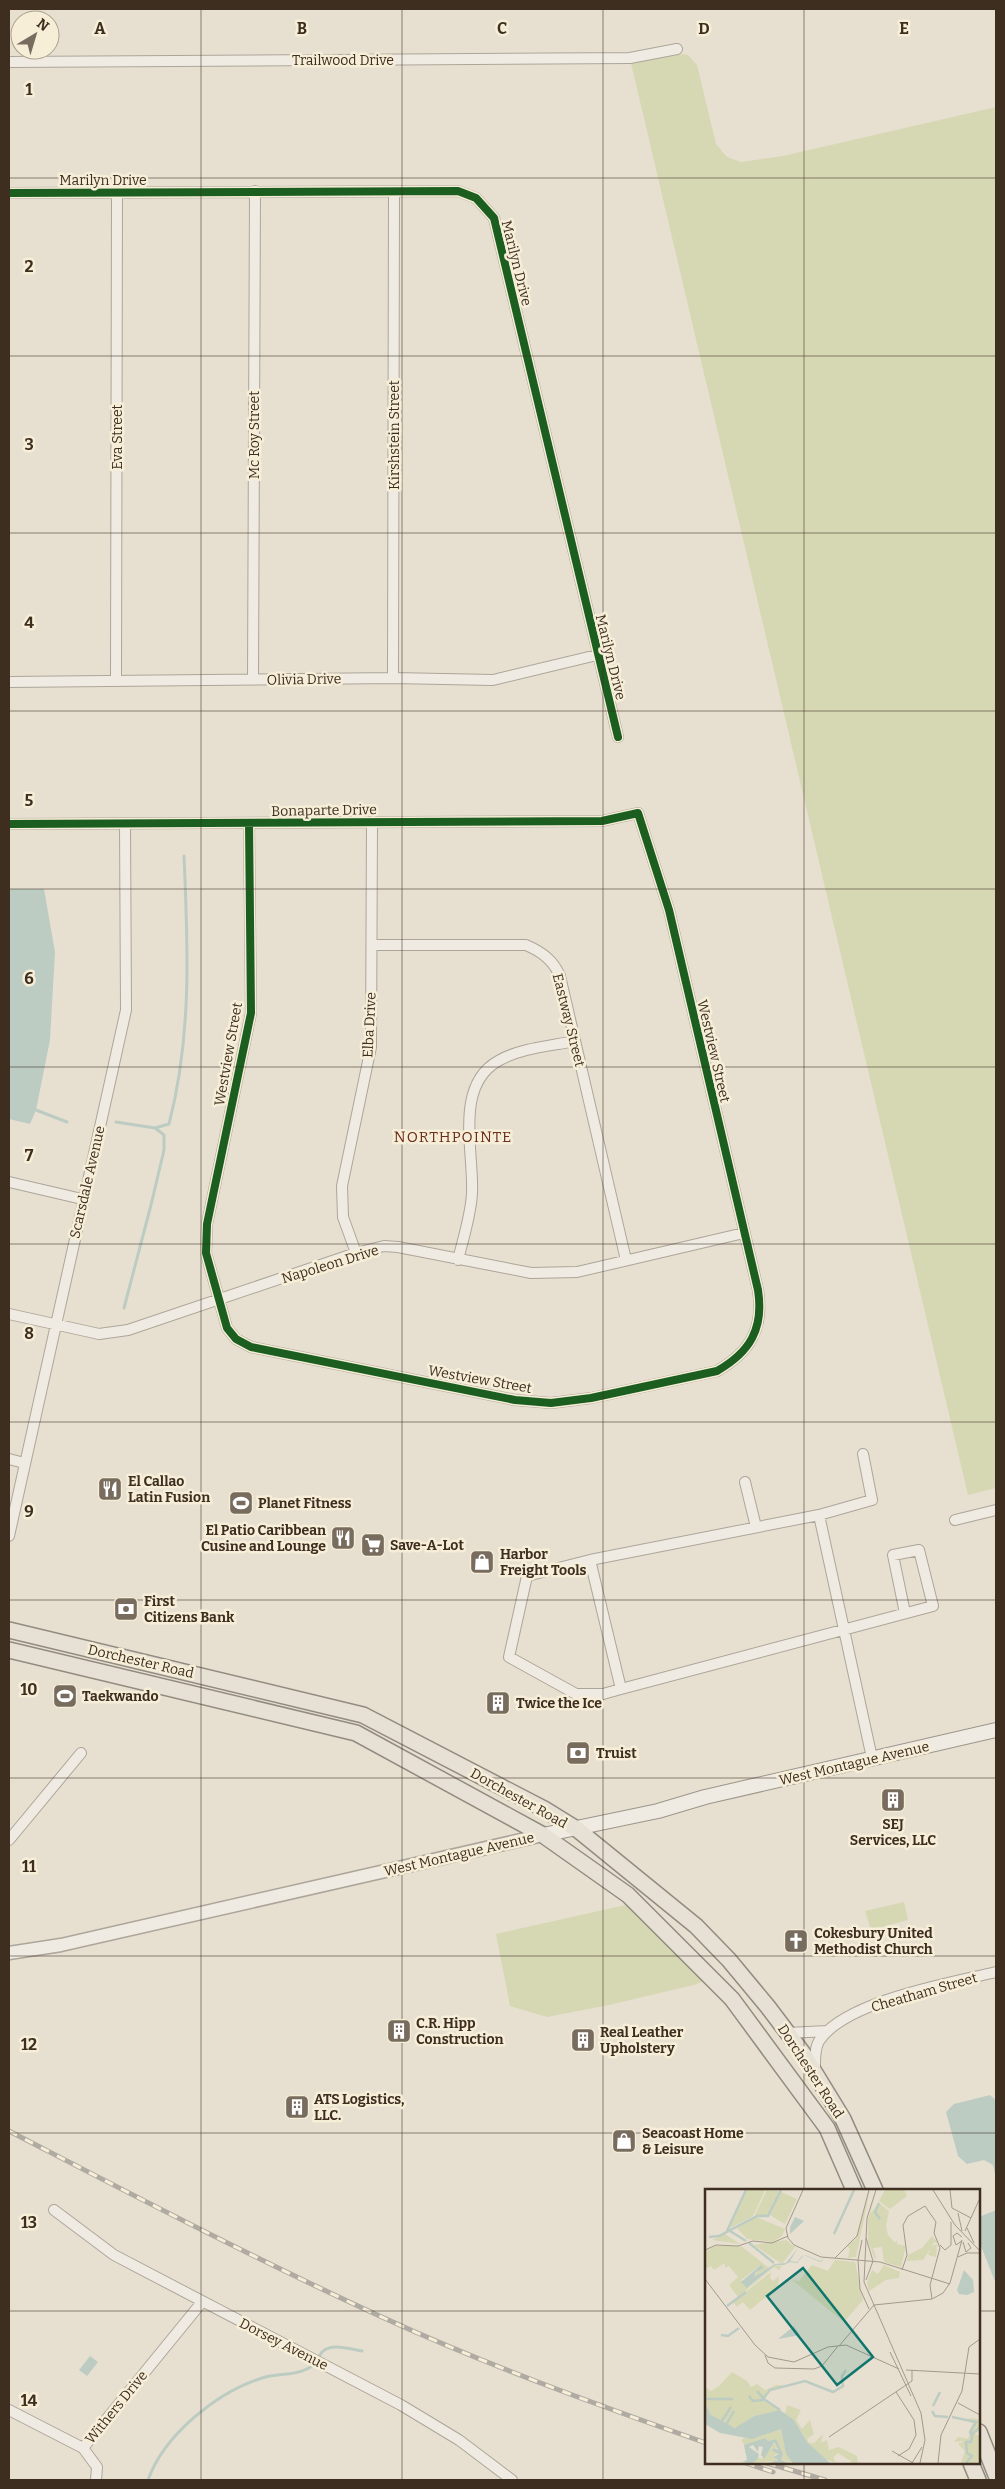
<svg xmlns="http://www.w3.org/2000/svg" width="1005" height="2489" viewBox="0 0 1005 2489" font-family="Bitter,serif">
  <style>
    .green { fill: #d6d7b3 }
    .water { fill: #bcccc2 }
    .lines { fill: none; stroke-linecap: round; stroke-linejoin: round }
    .stream { stroke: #bcccc2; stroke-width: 3 }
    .minor-casing { stroke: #ada599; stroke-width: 12 }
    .tertiary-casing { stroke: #ada599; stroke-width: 15 }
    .secondary-casing { stroke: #9c958a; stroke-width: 16 }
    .primary-casing { stroke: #928b80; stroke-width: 18 }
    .minor { stroke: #efebe3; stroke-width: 10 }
    .tertiary { stroke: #efebe3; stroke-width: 12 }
    .secondary { stroke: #efebe3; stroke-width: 14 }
    .primary { stroke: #e6e1d4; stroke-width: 15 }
    .rail-casing { stroke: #afaaa2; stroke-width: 5 }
    .rail { stroke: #f7eed8; stroke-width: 3; stroke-dasharray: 9; stroke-linecap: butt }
    .cycleway-casing { stroke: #f7eed8; stroke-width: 11 }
    .cycleway { stroke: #1b5e20; stroke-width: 8 }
    .grid { fill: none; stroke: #3d2e20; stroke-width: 1; stroke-opacity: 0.55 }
    .labels { text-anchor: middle; stroke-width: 5; stroke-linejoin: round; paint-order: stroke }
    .street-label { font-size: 14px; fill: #3d2e20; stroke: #f7eed8 }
    .poi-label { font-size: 14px; font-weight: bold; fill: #3d2e20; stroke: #f7eed8; text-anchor: start }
    .neighbourhood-label { font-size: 15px; letter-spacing: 1px; fill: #6b2e1e; stroke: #f7eed8 }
    .inset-river { fill: none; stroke: #bcccc2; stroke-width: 2.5 }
    .inset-road { fill: none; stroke: #a3998a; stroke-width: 1 }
    .view { fill: #0f766e; fill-opacity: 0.15; stroke: #0f766e; stroke-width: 2.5 }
    .inset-edge { fill: none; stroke: #3d2e20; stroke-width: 2.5 }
    .grid-label { font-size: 16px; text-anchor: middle; font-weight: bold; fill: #3d2e20; stroke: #f7eed8; stroke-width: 5; stroke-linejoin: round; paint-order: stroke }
  </style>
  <rect width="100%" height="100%" fill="#e7e0d1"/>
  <path class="green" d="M 683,54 L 688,55 L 697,65 L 716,144 L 727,157 L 741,162 L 783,156 L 996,107 L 996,1488 L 968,1495 L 631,63 Z
    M 904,1902 L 908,1920 L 871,1930 L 865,1911 Z
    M 630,1904 L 708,1979 L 694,1985 L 609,2005 L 547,2017 L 510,2006 L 496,1934 Z"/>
  <path class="water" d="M 9,889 L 44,889 L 55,952 L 50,1040 L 36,1110 L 30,1124 L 9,1119 Z
    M 990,2095 L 996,2100 L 996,2179 L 993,2165 L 984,2160 L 967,2164 L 958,2156 L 946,2112 L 954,2104 Z
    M 996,2210 L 996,2284 L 979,2241 L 979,2217 Z
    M 90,2356 L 98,2362 L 87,2376 L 79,2370 Z"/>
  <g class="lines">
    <path class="stream" d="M 36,1110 L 67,1122
      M 116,1122 L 155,1128 L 164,1135 L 164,1150 L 151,1205 L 124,1308
      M 155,1128 L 169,1124 C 192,1036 188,946 184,856
      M 148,2480 C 164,2435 217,2392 262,2378 C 276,2373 294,2376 307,2369 C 314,2366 317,2361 320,2355 C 327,2341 350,2349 362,2351"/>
    <defs>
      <path id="minor" d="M 9,62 L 630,58 L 677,49
        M 9,193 L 458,191 L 476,198 L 494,218 L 618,737
        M 393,678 L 394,192
        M 253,680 L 255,191
        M 116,681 L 117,193
        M 9,682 L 393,678 L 493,680 L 597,655
        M 9,824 L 602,821 L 638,813 L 669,910 L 758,1290 C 764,1329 750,1352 717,1371 L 591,1398 L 551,1403 L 515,1400 L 251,1347 L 236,1339 L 227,1328 L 206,1253 L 207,1224 L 251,1013 L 249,823
        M 372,945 L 526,945 C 542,952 553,960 560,976 L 626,1260
        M 9,1182 L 82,1199
        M 356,1253 L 343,1217 L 342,1186 L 371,1047 L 372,822
        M 458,1260 C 463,1239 471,1215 472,1193 C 474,1152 454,1086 498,1061 C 520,1048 551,1046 575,1041
        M 9,1314 L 99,1334 L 128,1330 L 356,1253 L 384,1246 L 398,1247 L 531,1273 L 577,1272 L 744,1233
        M 863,1454 L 872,1500 L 819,1515 L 872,1758
        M 9,1459 L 24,1463
        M 745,1482 L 756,1527
        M 819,1515 L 590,1560 L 527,1576 L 509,1657 L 576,1694 L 603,1694 L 621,1689 L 933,1606 L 919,1550 L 893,1555 L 905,1613
        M 955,1520 L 996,1510
        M 9,1536 L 126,1010 L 125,824
        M 590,1560 L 621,1689
        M 9,1840 L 81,1753
        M 788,2033 L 827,2031
        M 815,2071 C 815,2062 814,2050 819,2041 C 845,2001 951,1983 996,1972
        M 54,2210 L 114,2255 L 401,2405 L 459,2440 L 512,2480
        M 9,2410 L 83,2448 L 97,2467 L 96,2480
        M 83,2448 L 202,2302"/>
      <path id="tertiary" d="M 9,1953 L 61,1945 L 543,1835"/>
      <path id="secondary" d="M 543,1835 L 658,1811 L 705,1797 L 996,1730"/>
      <path id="primary" d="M 9,1630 L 363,1715 L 544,1809 L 578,1830 L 696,1926 L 729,1960 L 768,2007 L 802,2052 L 843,2119 L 875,2190
        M 9,1650 L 356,1733 L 543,1835 L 628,1895 L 732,1999 L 827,2128 L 854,2190
        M 979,2432 L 996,2475
        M 971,2463 L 978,2480"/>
    </defs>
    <use href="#minor" class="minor-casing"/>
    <use href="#tertiary" class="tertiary-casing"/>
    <use href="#secondary" class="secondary-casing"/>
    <use href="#primary" class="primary-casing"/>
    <use href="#minor" class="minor"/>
    <use href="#tertiary" class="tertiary"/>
    <use href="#secondary" class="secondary"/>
    <use href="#primary" class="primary"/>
    <defs>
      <path id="rail" d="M 9,2131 C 133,2195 257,2260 384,2318 C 489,2366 598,2405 706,2443
        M 746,2463 L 773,2472
        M 767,2463 L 825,2480"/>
    </defs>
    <use href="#rail" class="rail-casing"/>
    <use href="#rail" class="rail"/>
    <defs>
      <path id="cycleway" d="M 9,193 L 458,191 L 476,198 L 494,218 L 618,737
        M 9,824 L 602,821 L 638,813 L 669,910 L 758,1290 C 764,1329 750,1352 717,1371 L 591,1398 L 551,1403 L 515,1400 L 251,1347 L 236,1339 L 227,1328 L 206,1253 L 207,1224 L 251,1013 L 249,823"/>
    </defs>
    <use href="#cycleway" class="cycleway-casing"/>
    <use href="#cycleway" class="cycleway"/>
  </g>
  <path class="grid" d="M 201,9 L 201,2480M 402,9 L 402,2480M 603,9 L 603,2480M 804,9 L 804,2190M 9,178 L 996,178M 9,356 L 996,356M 9,533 L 996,533M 9,711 L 996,711M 9,889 L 996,889M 9,1067 L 996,1067M 9,1244 L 996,1244M 9,1422 L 996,1422M 9,1600 L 996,1600M 9,1778 L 996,1778M 9,1956 L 996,1956M 9,2133 L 996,2133M 9,2311 L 706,2311M 979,2311 L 996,2311M 804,2463 L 804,2480"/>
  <defs>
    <symbol id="restaurant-square" viewBox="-11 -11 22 22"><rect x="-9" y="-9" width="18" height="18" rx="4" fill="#786c5e" stroke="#f7eed8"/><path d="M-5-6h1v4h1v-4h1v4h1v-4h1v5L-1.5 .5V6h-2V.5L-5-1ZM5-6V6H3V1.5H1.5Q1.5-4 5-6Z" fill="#fff"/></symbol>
    <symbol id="stadium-square" viewBox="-11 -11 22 22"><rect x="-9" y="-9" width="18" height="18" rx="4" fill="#786c5e" stroke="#f7eed8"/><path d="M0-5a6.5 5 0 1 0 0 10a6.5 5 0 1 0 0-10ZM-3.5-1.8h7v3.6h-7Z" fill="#fff"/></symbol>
    <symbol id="supermarket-square" viewBox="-11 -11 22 22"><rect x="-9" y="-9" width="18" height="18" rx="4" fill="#786c5e" stroke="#f7eed8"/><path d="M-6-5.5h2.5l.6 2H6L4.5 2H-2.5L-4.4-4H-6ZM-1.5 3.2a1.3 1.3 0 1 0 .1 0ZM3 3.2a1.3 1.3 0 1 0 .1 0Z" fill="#fff"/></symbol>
    <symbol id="shop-square" viewBox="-11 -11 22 22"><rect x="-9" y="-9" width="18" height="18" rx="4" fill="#786c5e" stroke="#f7eed8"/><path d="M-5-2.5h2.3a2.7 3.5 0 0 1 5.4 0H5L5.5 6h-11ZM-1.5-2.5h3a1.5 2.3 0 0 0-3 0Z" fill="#fff"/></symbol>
    <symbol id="bank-square" viewBox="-11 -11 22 22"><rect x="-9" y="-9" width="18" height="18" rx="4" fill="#786c5e" stroke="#f7eed8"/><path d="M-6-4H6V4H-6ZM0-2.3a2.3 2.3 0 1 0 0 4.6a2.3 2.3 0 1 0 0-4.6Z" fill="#fff"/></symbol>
    <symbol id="building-square" viewBox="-11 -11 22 22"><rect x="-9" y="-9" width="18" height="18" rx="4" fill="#786c5e" stroke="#f7eed8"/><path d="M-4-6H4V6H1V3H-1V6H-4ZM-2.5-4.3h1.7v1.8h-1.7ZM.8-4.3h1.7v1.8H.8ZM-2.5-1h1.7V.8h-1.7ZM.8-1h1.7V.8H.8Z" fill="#fff"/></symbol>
    <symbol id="church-square" viewBox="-11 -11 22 22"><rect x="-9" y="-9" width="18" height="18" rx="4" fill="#786c5e" stroke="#f7eed8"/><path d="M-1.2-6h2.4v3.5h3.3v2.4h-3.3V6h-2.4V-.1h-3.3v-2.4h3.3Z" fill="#fff"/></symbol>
  </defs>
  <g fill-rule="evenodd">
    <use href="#restaurant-square" x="96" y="1475" width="28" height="28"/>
    <use href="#stadium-square" x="227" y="1489" width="28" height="28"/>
    <use href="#restaurant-square" x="329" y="1524" width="28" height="28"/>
    <use href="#supermarket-square" x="359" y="1531" width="28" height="28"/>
    <use href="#shop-square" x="468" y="1548" width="28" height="28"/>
    <use href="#bank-square" x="112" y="1595" width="28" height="28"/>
    <use href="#stadium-square" x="51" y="1682" width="28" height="28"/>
    <use href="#building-square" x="484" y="1689" width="28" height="28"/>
    <use href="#bank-square" x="564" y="1739" width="28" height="28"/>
    <use href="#building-square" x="879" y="1786" width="28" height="28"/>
    <use href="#church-square" x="782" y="1927" width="28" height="28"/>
    <use href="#building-square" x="385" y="2017" width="28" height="28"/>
    <use href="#building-square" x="569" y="2026" width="28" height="28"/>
    <use href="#building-square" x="283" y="2093" width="28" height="28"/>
    <use href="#shop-square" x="610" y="2127" width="28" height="28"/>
  </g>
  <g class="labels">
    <g class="street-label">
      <text x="343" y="65">Trailwood Drive</text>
      <text x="103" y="185">Marilyn Drive</text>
      <text transform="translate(517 263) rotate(76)" y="5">Marilyn Drive</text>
      <text transform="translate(254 435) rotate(-90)" y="5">Mc Roy Street</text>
      <text transform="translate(394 435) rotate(-90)" y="5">Kirshstein Street</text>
      <text transform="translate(117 437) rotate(-90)" y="5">Eva Street</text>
      <text transform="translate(611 657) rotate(76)" y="5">Marilyn Drive</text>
      <text transform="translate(304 679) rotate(-1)" y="5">Olivia Drive</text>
      <text transform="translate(324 810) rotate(-1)" y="5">Bonaparte Drive</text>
      <text transform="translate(569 1020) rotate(76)" y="5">Eastway Street</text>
      <text transform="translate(369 1025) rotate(-87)" y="5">Elba Drive</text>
      <text transform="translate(714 1051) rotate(77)" y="5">Westview Street</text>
      <text transform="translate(228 1054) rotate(-80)" y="5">Westview Street</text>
      <text transform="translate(87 1182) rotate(-77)" y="5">Scarsdale Avenue</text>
      <text transform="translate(330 1264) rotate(-17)" y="5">Napoleon Drive</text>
      <text transform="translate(480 1379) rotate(10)" y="5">Westview Street</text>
      <text transform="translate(141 1661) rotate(13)" y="5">Dorchester Road</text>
      <text transform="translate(854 1763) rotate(-13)" y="5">West Montague Avenue</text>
      <text transform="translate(519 1798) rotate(29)" y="5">Dorchester Road</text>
      <text transform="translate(459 1854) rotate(-13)" y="5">West Montague Avenue</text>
      <text transform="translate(924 1992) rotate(-16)" y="5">Cheatham Street</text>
      <text transform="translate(811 2071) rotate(57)" y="5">Dorchester Road</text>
      <text transform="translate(284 2344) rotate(27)" y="5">Dorsey Avenue</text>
      <text transform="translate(116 2407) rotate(-51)" y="5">Withers Drive</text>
    </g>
    <g class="poi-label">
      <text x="128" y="1486">El Callao<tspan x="128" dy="16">Latin Fusion</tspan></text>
      <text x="258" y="1508">Planet Fitness</text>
      <text x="326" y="1535" text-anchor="end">El Patio Caribbean<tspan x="326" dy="16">Cusine and Lounge</tspan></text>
      <text x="390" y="1550">Save-A-Lot</text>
      <text x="500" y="1559">Harbor<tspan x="500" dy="16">Freight Tools</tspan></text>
      <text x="144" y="1606">First<tspan x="144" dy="16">Citizens Bank</tspan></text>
      <text x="82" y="1701">Taekwando</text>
      <text x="516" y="1708">Twice the Ice</text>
      <text x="596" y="1758">Truist</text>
      <text x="893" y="1829" text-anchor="middle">SEJ<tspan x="893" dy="16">Services, LLC</tspan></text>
      <text x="814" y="1938">Cokesbury United<tspan x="814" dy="16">Methodist Church</tspan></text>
      <text x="416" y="2028">C.R. Hipp<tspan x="416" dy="16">Construction</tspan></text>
      <text x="600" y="2037">Real Leather<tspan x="600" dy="16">Upholstery</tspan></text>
      <text x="314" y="2104">ATS Logistics,<tspan x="314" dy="16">LLC.</tspan></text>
      <text x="642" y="2138">Seacoast Home<tspan x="642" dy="16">&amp; Leisure</tspan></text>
    </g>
    <g class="neighbourhood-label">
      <text x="453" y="1142">NORTHPOINTE</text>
    </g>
  </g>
  <g transform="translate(705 2189)">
    <rect width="275" height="275" fill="#e7e0d1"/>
    <path d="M 42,1 L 60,1 L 48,27 L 25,39 ZM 62,1 L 74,2 L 63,26 L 50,26 ZM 165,1 L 151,68 L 143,69 L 145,60 L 142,57 L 151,50 ZM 172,1 L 165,25 L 174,14 L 184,22 L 181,37 L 183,46 L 190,54 L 192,51 L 192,55 L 201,57 L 196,78 L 179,73 L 177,58 L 168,59 L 171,68 L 170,71 L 163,52 L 163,29 ZM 180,1 L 199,1 L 202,7 L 185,20 L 174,12 ZM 76,3 L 92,10 L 80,35 L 65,26 ZM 51,28 L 80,40 L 77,47 L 68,53 L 42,50 L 32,39 ZM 20,45 L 35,55 L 7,51 ZM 227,47 L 233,54 L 229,53 L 227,57 L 232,55 L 231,68 L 223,66 L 226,59 L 218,71 L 202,72 L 203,66 L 217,59 ZM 81,51 L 90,58 L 77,75 L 49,56 ZM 10,57 L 36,57 L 64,79 L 68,76 L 69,75 L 71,75 L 64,80 L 54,84 L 55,87 L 49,88 L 56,76 L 36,91 L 43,99 L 70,76 L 77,77 L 74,81 L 69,78 L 33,108 L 24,96 L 33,88 L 24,77 L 20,79 L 20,74 L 9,81 L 6,77 L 0,80 L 0,62 ZM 130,71 L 150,73 L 158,111 L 139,133 L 87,91 L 94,92 L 107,76 L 123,82 ZM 179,76 L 195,83 L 194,89 L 181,91 L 164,102 L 162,93 L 167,81 L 173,85 ZM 66,83 L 65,89 L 68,92 L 74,87 L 73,98 L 45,121 L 38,113 L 32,118 L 28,113 ZM 27,183 L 42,192 L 46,198 L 52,195 L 60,201 L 71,196 L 79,196 L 62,202 L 58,209 L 75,222 L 49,227 L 32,239 L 21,236 L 6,226 L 0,214 L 0,198 L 6,202 L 14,197 ZM 82,216 L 96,221 L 91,231 L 97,240 L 105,231 L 109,245 L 102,250 L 104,254 L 109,254 L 118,245 L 116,254 L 122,251 L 124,261 L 134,258 L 152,267 L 153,274 L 147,274 L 145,271 L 149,268 L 144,271 L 133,264 L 128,269 L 131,274 L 119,270 L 102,253 L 89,231 L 80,225 ZM 268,229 L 275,231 L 275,240 L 270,245 L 275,247 L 274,271 L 272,274 L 256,274 L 260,262 L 253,255 L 260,252 L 249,253 L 253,248 L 263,250 L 268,234 L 262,230 ZM 76,240 L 81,264 L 88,274 L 76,271 L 78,265 L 71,250 L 63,252 L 59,249 L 40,256 L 37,253 L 37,250 ZM 68,253 L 74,260 L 68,259 L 67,262 L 74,264 L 68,267 L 72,272 L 47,274 L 52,268 L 58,270 Z" fill="#d6d7b3"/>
    <path d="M 90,28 L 99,32 L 85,45 L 85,38 ZM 93,59 L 85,72 L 92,73 L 97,67 L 100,66 L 115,72 L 120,70 L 115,73 L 99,66 L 92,74 L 85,73 L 79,76 L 70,76 L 42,99 L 36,93 L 56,76 L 59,79 L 51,83 L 49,88 L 70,75 L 81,74 ZM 259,81 L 268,91 L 269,103 L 262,106 L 254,105 L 252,101 ZM 89,137 L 95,146 L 73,150 ZM 0,214 L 6,226 L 30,239 L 49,227 L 75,221 L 89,231 L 102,253 L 125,274 L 88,274 L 81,265 L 76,240 L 47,250 L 15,244 L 0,235 ZM 60,249 L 63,252 L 71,250 L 78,265 L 76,271 L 83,274 L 64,274 L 73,271 L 68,268 L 74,265 L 67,262 L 68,259 L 74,261 L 69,253 L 59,270 L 56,266 L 58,258 L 54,257 L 53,263 L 48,256 L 44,258 L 54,265 L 52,271 L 47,274 L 37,273 L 42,271 L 39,256 Z" fill="#bcccc2"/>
    <path class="inset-river" d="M 174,14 L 170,23 L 175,30M 22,42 L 41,1M 25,42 L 41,52M 129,45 L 149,1M 4,48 L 14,47 L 52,27 L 63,27 L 76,1M 44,54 L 69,74M 22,117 L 41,103M 16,146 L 23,147 L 34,139M 52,202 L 59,210 L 75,221M 44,207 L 48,212 L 57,211 L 65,201 L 100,192 L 128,203 L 138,197 L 137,187 L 141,181M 0,210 L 28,210M 228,217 L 235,203M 227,222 L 230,227 L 243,228M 247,228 L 271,233 L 265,243 L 267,247M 16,233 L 26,218M 21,236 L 29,222M 261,274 L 267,267 L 262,264 L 261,253 L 266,253 L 268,244 L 275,239"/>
    <path class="inset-road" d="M 98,1 L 81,39 L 83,49 L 89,56 L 116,68 L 175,73 L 245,95M 171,1 L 162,29 L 159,93 L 216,224 L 220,251 L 215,274M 228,1 L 250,36 L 275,62M 245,1 L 247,19 L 266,29M 253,24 L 257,42M 262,39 L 269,54M 260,42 L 275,9M 161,49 L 168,72M 257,52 L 251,56 L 248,47 L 252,44 L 257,48M 258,53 L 261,63 L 266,59 L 263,54M 235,56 L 240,61 L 246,56 L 246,33M 0,61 L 11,56 L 33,57 L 48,52 L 67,54 L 83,47M 253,68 L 262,64 L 275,64M 130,69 L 152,47 L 164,1M 153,71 L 155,100 L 164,120M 153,71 L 157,51M 197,81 L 202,66 L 198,36 L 203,27 L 220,17 L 231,33 L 229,44 L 235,59 L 225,96 L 227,110M 0,90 L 50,156 L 63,168 L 89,173 L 123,158 L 141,156 L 194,180M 161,91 L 168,72M 134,157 L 169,116 L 227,110 L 238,104 L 245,94 L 257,51M 185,163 L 206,207M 60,166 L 63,174 L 70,179 L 109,180 L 117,177 L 133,157M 201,181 L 275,185M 191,203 L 209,231 L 211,246 L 204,260 L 193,267M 253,214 L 275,226M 124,248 L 207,192 L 207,181M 187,262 L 208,274M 207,274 L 217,258M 233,274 L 236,246 L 257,202 L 264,158 L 275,150"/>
    <path class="view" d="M 98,79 L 168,168 L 132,196 L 62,107 Z"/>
    <rect width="275" height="275" class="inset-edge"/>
  </g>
  <g class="grid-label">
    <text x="100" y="34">A</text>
    <text x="302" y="34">B</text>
    <text x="502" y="34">C</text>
    <text x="704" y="34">D</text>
    <text x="904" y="34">E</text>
    <text x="29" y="95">1</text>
    <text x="29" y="272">2</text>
    <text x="29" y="450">3</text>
    <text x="29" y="628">4</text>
    <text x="29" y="806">5</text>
    <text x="29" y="984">6</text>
    <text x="29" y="1161">7</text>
    <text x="29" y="1339">8</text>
    <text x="29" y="1517">9</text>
    <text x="29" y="1695">10</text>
    <text x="29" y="1872">11</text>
    <text x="29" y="2050">12</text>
    <text x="29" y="2228">13</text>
    <text x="29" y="2406">14</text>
  </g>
  <rect width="1005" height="2489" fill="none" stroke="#3d2e20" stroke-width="20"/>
  <g transform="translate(35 35) rotate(38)"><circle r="24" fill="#f7eed8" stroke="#ada18e"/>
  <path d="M0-4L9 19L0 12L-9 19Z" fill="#786c5e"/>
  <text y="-8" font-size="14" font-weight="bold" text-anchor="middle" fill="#3d2e20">N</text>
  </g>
</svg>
